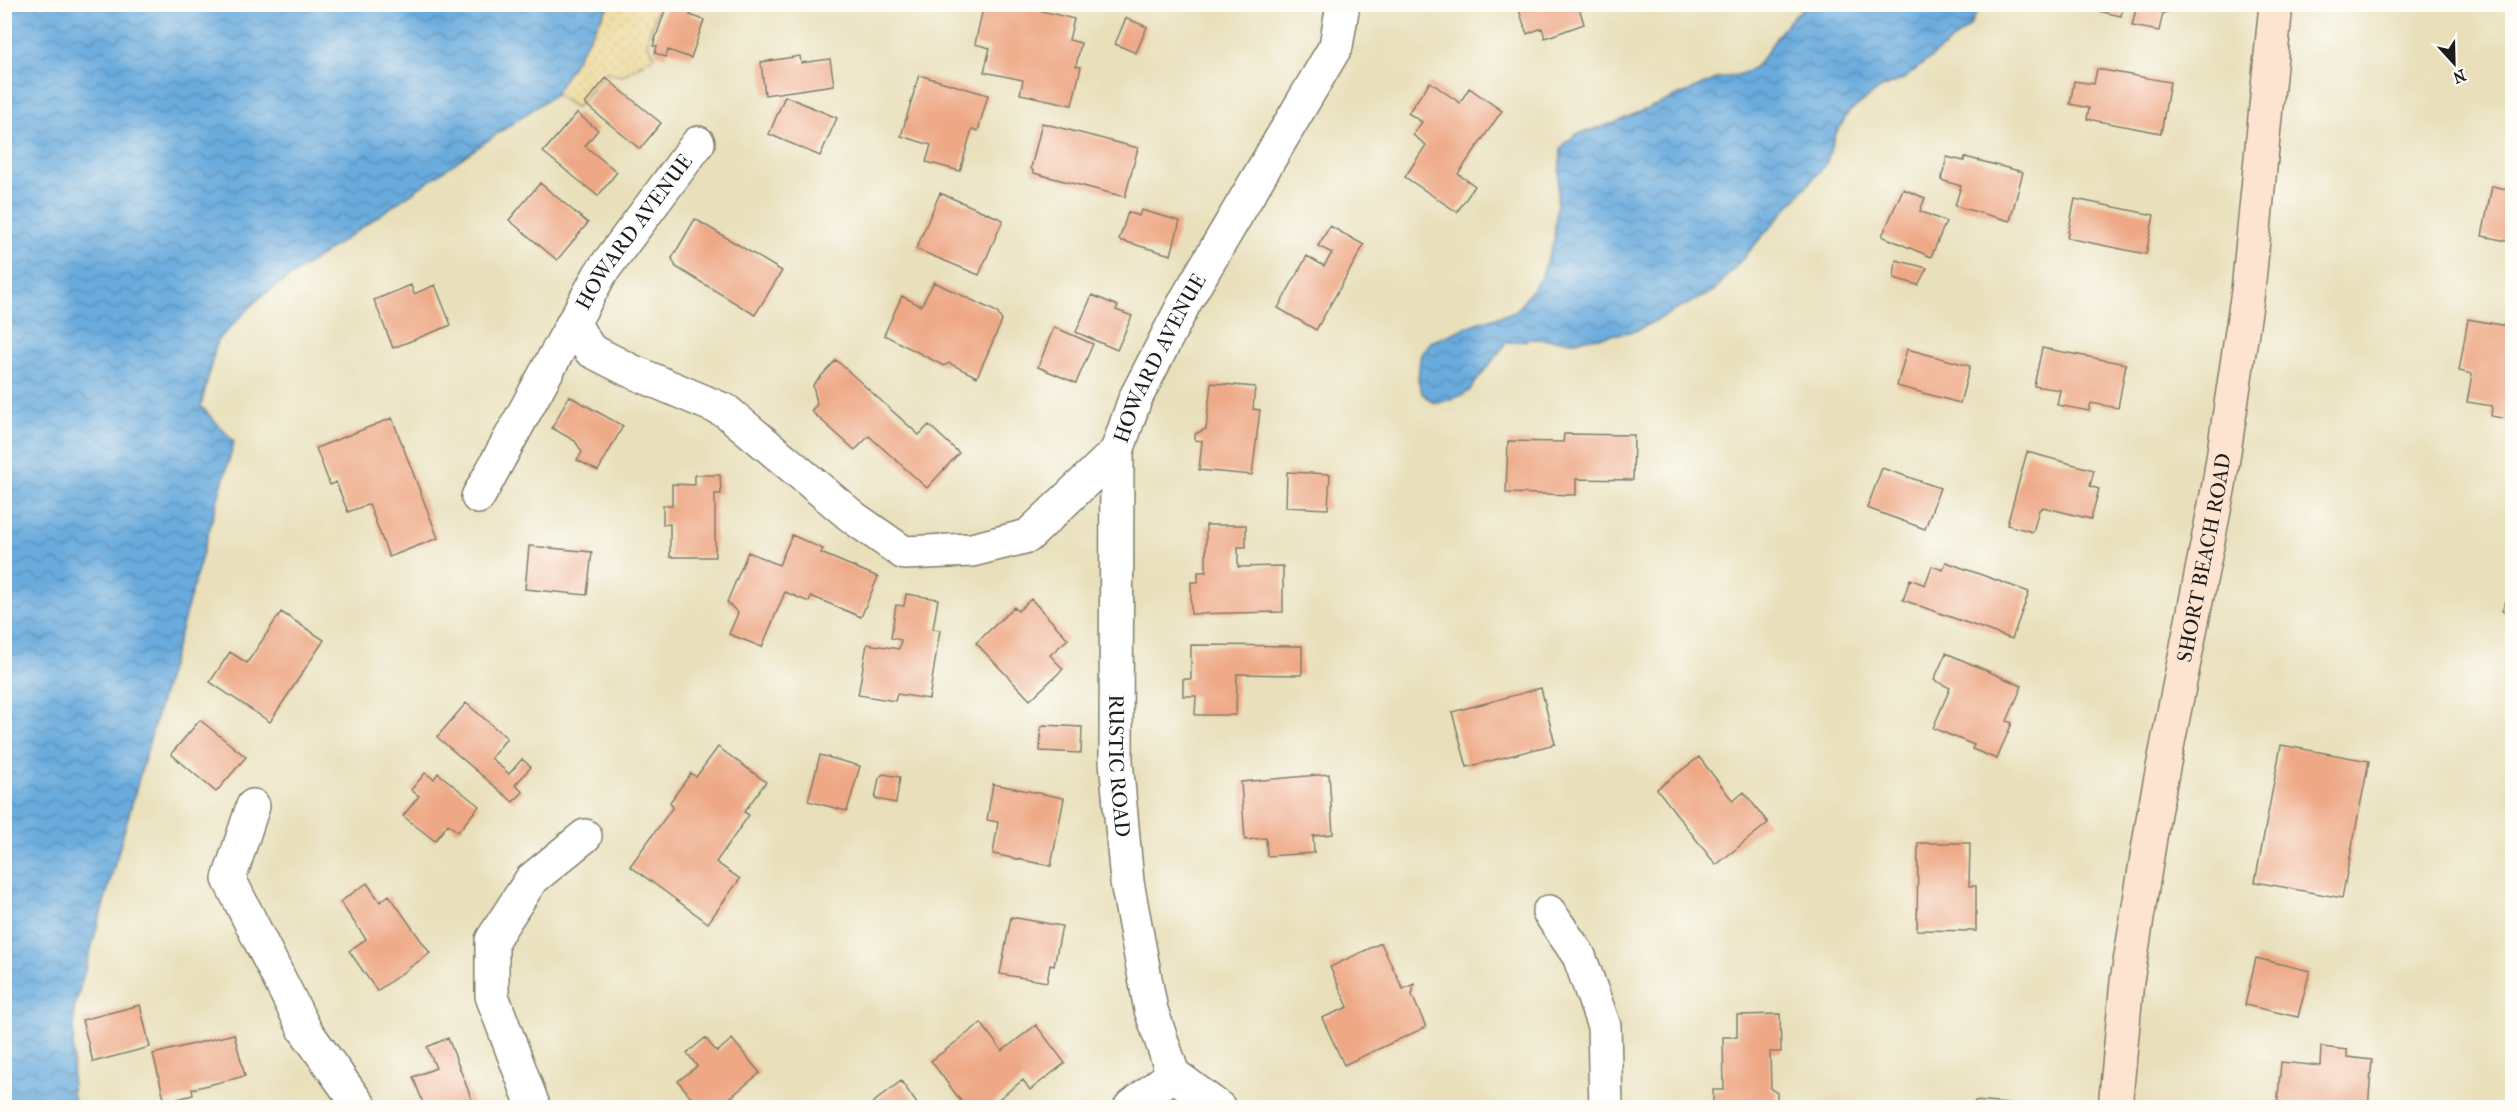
<svg xmlns="http://www.w3.org/2000/svg" width="2517" height="1112" viewBox="0 0 2517 1112" font-family="'IM FELL French Canon',serif">
  <style>
    .sand { fill: url(#sand-dots); stroke: #857b5d; stroke-width: 1.5 }
    .water { fill: url(#water-waves); stroke: #42647c; stroke-width: 1.5 }
    .building { fill: #eea885 }
    .lines { fill: none; stroke-linecap: round; stroke-linejoin: round }
    .minor-casing { stroke: #827e6c; stroke-width: 36 }
    .secondary-casing { stroke: #827e6c; stroke-width: 36 }
    .minor { stroke: #fff; stroke-width: 33 }
    .secondary { stroke: #fde4d1; stroke-width: 33 }
    .labels { text-anchor: middle; stroke-width: 6; stroke-linejoin: round; paint-order: stroke }
    .street-label { font-size: 21px; fill: #1c1c1c; stroke: #fdfcf7 }
  </style>
  <defs>
    <pattern id="sand-dots" width="8" height="8" patternUnits="userSpaceOnUse" patternTransform="scale(1.5)"><rect width="8" height="8" fill="#eeda9e"/><path d="M2 2h.1M6 6h.1" fill="none" stroke="#ccba88" stroke-width="1.8" stroke-linecap="round"/></pattern>
    <pattern id="water-waves" width="16" height="10" patternUnits="userSpaceOnUse" patternTransform="scale(1.5)"><rect width="16" height="10" fill="#69abdd"/><path d="M0 5q4-4 8 0t8 0" fill="none" stroke="#568ab2"/></pattern>
  </defs>
  <rect width="100%" height="100%" fill="#fdfcf7"/>
  <filter id="ink" filterUnits="userSpaceOnUse"><feTurbulence type="fractalNoise" baseFrequency=".0167" numOctaves="2"/><feDisplacementMap in="SourceGraphic" scale="12" xChannelSelector="R" yChannelSelector="G"/><feConvolveMatrix kernelMatrix="1 2 1 2 8 2 1 2 1" color-interpolation-filters="sRGB"/></filter>
  <filter id="wash" filterUnits="userSpaceOnUse"><feTurbulence type="fractalNoise" baseFrequency=".008" numOctaves="4" result="noise"/><feDisplacementMap in="SourceGraphic" scale="24" xChannelSelector="R" yChannelSelector="G"/><feGaussianBlur stdDeviation="1.35" result="paint"/><feColorMatrix in="noise" values="0 0 0 0 0 0 0 0 0 0 0 0 0 0 0 0 0 1.4 0 .05"/><feComposite in="paint" operator="in"/></filter>
  <g filter="url(#wash)">
    <rect width="100%" height="100%" fill="#e9e0bb"/>
    <path class="sand" d="M 609,5 L 658,5 L 647,43 L 655,56 L 622,76 L 606,72 L 576,108 L 555,94 Z"/>
    <path class="water" d="M 5,4 L 609,5 L 555,94 L 258,299 L 217,341 L 201,406 L 234,442 L 74,1009 L 72,1094 L 76,1107 L 5,1107 Z
      M 1807,5 L 1981,5 L 1969,27 L 1905,78 L 1880,89 L 1849,112 L 1835,135 L 1826,164 L 1714,291 L 1635,331 L 1575,341 L 1532,339 L 1506,343 L 1469,391 L 1463,395 L 1439,403 L 1432,402 L 1422,393 L 1418,380 L 1420,358 L 1422,352 L 1431,342 L 1479,322 L 1515,312 L 1541,278 L 1554,240 L 1561,150 L 1565,143 L 1577,134 L 1614,123 L 1719,78 C 1766,74 1760,55 1786,25 C 1792,17 1800,11 1807,5 Z"/>
    <g id="blocks">
      <path class="building" d="M 667,4 L 694,4 L 690,15 L 704,20 L 691,58 L 668,50 L 666,57 L 655,53 L 657,46 L 653,46 Z
        M 984,4 L 1014,4 L 1074,19 L 1069,40 L 1081,43 L 1076,66 L 1081,67 L 1072,105 L 1020,94 L 1023,80 L 984,72 L 990,48 L 975,44 Z
        M 1517,4 L 1578,4 L 1584,24 L 1545,38 L 1542,28 L 1527,34 Z
        M 2099,4 L 2173,4 L 2171,11 L 2163,13 L 2159,31 L 2132,26 L 2136,9 L 2123,6 L 2121,16 L 2098,11 Z
        M 1126,18 L 1147,27 L 1136,53 L 1115,44 Z
        M 800,56 L 801,63 L 830,59 L 834,85 L 765,95 L 761,62 Z
        M 2097,69 L 2170,82 L 2161,133 L 2087,119 L 2089,108 L 2070,104 L 2074,81 L 2094,84 Z
        M 919,75 L 988,95 L 978,131 L 972,129 L 960,171 L 926,162 L 931,145 L 901,136 Z
        M 606,78 L 661,123 L 640,149 L 585,104 Z
        M 1430,82 L 1460,103 L 1469,88 L 1502,111 L 1458,174 L 1475,186 L 1457,212 L 1405,177 L 1426,145 L 1413,135 L 1422,122 L 1408,113 Z
        M 785,96 L 837,118 L 820,156 L 769,134 Z
        M 577,113 L 598,130 L 585,146 L 617,172 L 598,196 L 543,152 Z
        M 1042,123 L 1138,148 L 1125,197 L 1034,173 L 1031,168 Z
        M 1947,157 L 1964,161 L 1965,157 L 2023,172 L 2010,221 L 1955,206 L 1961,186 L 1941,180 Z
        M 540,183 L 588,223 L 557,260 L 509,220 Z
        M 2492,186 L 2512,190 L 2512,242 L 2482,236 Z
        M 1903,189 L 1925,198 L 1920,211 L 1946,222 L 1931,257 L 1882,236 Z
        M 940,193 L 1003,220 L 979,275 L 916,249 Z
        M 2075,199 L 2154,215 L 2146,254 L 2067,238 Z
        M 1141,210 L 1180,221 L 1171,255 L 1119,240 L 1128,212 L 1139,216 Z
        M 695,219 L 782,271 L 755,315 L 676,267 L 672,258 Z
        M 1330,226 L 1364,245 L 1316,330 L 1278,308 L 1307,256 L 1324,266 L 1332,253 L 1318,246 Z
        M 1896,260 L 1927,268 L 1918,285 L 1894,278 Z
        M 934,282 L 997,312 L 1002,321 L 977,377 L 949,363 L 944,366 L 884,335 L 902,296 L 921,306 Z
        M 411,285 L 414,294 L 435,285 L 451,325 L 393,348 L 374,300 Z
        M 1092,295 L 1118,306 L 1116,310 L 1132,316 L 1117,350 L 1076,332 Z
        M 2468,319 L 2512,327 L 2512,420 L 2491,416 L 2492,406 L 2467,402 L 2472,374 L 2459,371 Z
        M 1054,327 L 1093,344 L 1076,383 L 1038,367 Z
        M 2042,348 L 2126,364 L 2118,408 L 2091,403 L 2089,411 L 2057,405 L 2060,390 L 2034,386 Z
        M 1907,349 L 1970,366 L 1960,403 L 1897,386 Z
        M 836,360 L 919,435 L 929,425 L 959,453 L 927,488 L 869,436 L 855,450 L 811,411 L 817,404 L 813,385 Z
        M 1211,383 L 1255,387 L 1253,409 L 1260,410 L 1252,475 L 1199,470 L 1202,441 L 1195,440 L 1195,434 L 1206,429 Z
        M 569,396 L 623,426 L 598,471 L 577,460 L 582,452 L 575,441 L 552,428 Z
        M 392,418 L 438,538 L 389,557 L 369,504 L 348,512 L 336,482 L 330,485 L 316,448 Z
        M 1564,434 L 1634,435 L 1633,480 L 1576,479 L 1576,495 L 1506,493 L 1508,441 L 1563,442 Z
        M 2027,452 L 2094,470 L 2090,486 L 2099,489 L 2091,519 L 2043,507 L 2039,510 L 2033,532 L 2007,525 Z
        M 1882,468 L 1940,488 L 1925,529 L 1867,508 Z
        M 1287,472 L 1330,474 L 1328,509 L 1286,507 Z
        M 695,475 L 720,475 L 721,494 L 715,494 L 715,557 L 670,557 L 670,524 L 663,525 L 663,505 L 672,505 L 672,484 L 695,485 Z
        M 1206,525 L 1246,525 L 1246,547 L 1238,547 L 1238,567 L 1283,566 L 1283,612 L 1191,614 L 1191,582 L 1198,582 L 1198,572 L 1206,572 Z
        M 792,535 L 823,549 L 821,553 L 878,577 L 861,617 L 811,596 L 809,602 L 785,592 L 762,647 L 729,634 L 738,613 L 727,602 L 748,552 L 779,565 Z
        M 529,546 L 592,552 L 587,595 L 525,589 Z
        M 1946,562 L 2029,592 L 2012,639 L 1903,600 L 1910,579 L 1925,585 L 1932,566 L 1943,570 Z
        M 2512,587 L 2512,615 L 2502,611 Z
        M 906,594 L 938,599 L 933,629 L 940,630 L 929,699 L 897,694 L 895,701 L 858,695 L 867,644 L 899,649 L 901,640 L 891,638 L 896,605 L 904,606 Z
        M 1031,599 L 1068,639 L 1050,655 L 1063,669 L 1030,700 L 976,643 L 1014,607 L 1018,611 Z
        M 281,612 L 324,640 L 270,722 L 210,682 L 230,652 L 247,663 Z
        M 1191,645 L 1302,646 L 1302,675 L 1237,674 L 1236,715 L 1195,715 L 1196,696 L 1183,696 L 1183,679 L 1191,679 Z
        M 1946,653 L 2022,686 L 2007,721 L 2012,723 L 1997,759 L 1972,749 L 1974,745 L 1933,728 L 1950,688 L 1934,680 Z
        M 1541,688 L 1555,744 L 1467,767 L 1452,712 Z
        M 466,703 L 507,738 L 491,758 L 509,774 L 522,759 L 531,767 L 515,785 L 523,792 L 513,802 L 437,737 Z
        M 200,720 L 246,757 L 216,792 L 171,754 Z
        M 1044,725 L 1082,727 L 1081,753 L 1040,751 L 1041,728 Z
        M 2281,745 L 2369,761 L 2342,898 L 2255,882 Z
        M 718,747 L 766,782 L 744,812 L 749,815 L 716,862 L 740,879 L 708,923 L 630,866 L 673,807 L 670,802 L 691,773 L 696,777 Z
        M 820,755 L 860,766 L 847,811 L 808,801 Z
        M 1699,757 L 1733,801 L 1744,792 L 1768,823 L 1716,865 L 1657,789 Z
        M 425,773 L 434,779 L 438,773 L 479,806 L 458,832 L 448,824 L 435,841 L 403,816 L 419,796 L 411,790 Z
        M 883,774 L 900,777 L 896,803 L 875,799 L 879,778 Z
        M 1329,774 L 1333,834 L 1313,836 L 1314,853 L 1267,856 L 1266,838 L 1245,840 L 1241,782 Z
        M 993,784 L 1064,798 L 1051,866 L 993,854 L 998,822 L 987,820 Z
        M 1918,843 L 1970,843 L 1969,886 L 1976,886 L 1976,931 L 1917,930 Z
        M 367,883 L 380,902 L 389,895 L 430,953 L 377,991 L 349,951 L 366,939 L 340,902 Z
        M 1011,917 L 1062,926 L 1054,966 L 1050,965 L 1047,982 L 1000,974 Z
        M 1381,943 L 1403,989 L 1414,984 L 1412,995 L 1426,1027 L 1344,1065 L 1322,1018 L 1348,1007 L 1330,967 Z
        M 2256,958 L 2310,971 L 2298,1017 L 2245,1005 Z
        M 140,1005 L 150,1047 L 93,1062 L 82,1020 Z
        M 1780,1014 L 1781,1052 L 1770,1052 L 1771,1089 L 1777,1093 L 1777,1108 L 1713,1108 L 1713,1090 L 1724,1090 L 1723,1037 L 1737,1037 L 1737,1015 Z
        M 981,1023 L 1002,1051 L 1036,1025 L 1065,1063 L 1030,1090 L 1023,1080 L 987,1108 L 966,1108 L 931,1061 Z
        M 234,1034 L 245,1076 L 192,1089 L 193,1095 L 165,1102 L 153,1054 Z
        M 448,1038 L 475,1108 L 425,1108 L 413,1077 L 436,1068 L 427,1047 Z
        M 705,1038 L 717,1052 L 732,1039 L 760,1073 L 731,1097 L 739,1108 L 700,1108 L 678,1081 L 697,1066 L 687,1053 Z
        M 2321,1047 L 2347,1050 L 2347,1057 L 2372,1060 L 2368,1108 L 2277,1108 L 2281,1062 L 2320,1066 Z
        M 901,1081 L 920,1108 L 866,1108 Z
        M 1975,1101 L 2008,1104 L 2007,1108 L 1974,1108 Z"/>
    </g>
  </g>
  <g filter="url(#ink)">
    <use href="#blocks" fill-opacity="0" stroke="#827e6c" stroke-width="1.5"/>
    <g class="lines">
      <defs>
        <g id="minor">
          <path id="s1" d="M 573,323 L 590,350 L 629,370 L 726,411 L 854,518 L 904,553 L 972,550 L 1028,536 L 1117,451 L 1135,399 L 1186,300 L 1336,46 L 1343,4"/>
          <path id="s2" d="M 1117,451 L 1116,761 L 1127,882 L 1151,1010 L 1173,1074"/>
          <path id="s3" d="M 478,497 L 600,274 L 698,143"/>
          <path d="M 253,806 L 229,879 L 305,1030 L 361,1108"/>
          <path d="M 1549,912 L 1579,956 L 1604,1026 L 1606,1108"/>
          <path d="M 1173,1074 L 1219,1108"/>
          <path d="M 534,1108 L 492,996 L 492,940 L 531,880 L 585,836"/>
          <path d="M 1130,1108 L 1173,1074"/>
        </g>
        <g id="secondary">
          <path id="s4" d="M 2115,1108 L 2127,981 L 2154,813 L 2219,485 L 2248,291 L 2276,4"/>
        </g>
      </defs>
      <use href="#minor" class="minor-casing"/>
      <use href="#secondary" class="secondary-casing"/>
      <use href="#minor" class="minor"/>
      <use href="#secondary" class="secondary"/>
    </g>
  </g>
  <g class="labels">
    <g class="street-label">
      <text dy="7" stroke="none"><textPath href="#s3" startOffset="308">HOWARD AVENUE</textPath></text>
      <text dy="7" stroke="none"><textPath href="#s1" startOffset="760">HOWARD AVENUE</textPath></text>
      <text dy="7" stroke="none"><textPath href="#s4" startOffset="558">SHORT BEACH ROAD</textPath></text>
      <text dy="7" stroke="none"><textPath href="#s2" startOffset="315">RUSTIC ROAD</textPath></text>
    </g>
  </g>
  <rect width="2517" height="1112" fill="none" stroke="#fdfcf7" stroke-width="24"/>
  <g transform="translate(2454 63) rotate(158)" stroke="#fdfcf7" stroke-width="4.5" paint-order="stroke">
  <path d="M0-4.5L10 22L0 15L-10 22Z" fill="#1c1c1c"/>
  <text y="-9" font-size="16" font-weight="bold" text-anchor="middle" fill="#1c1c1c">N</text>
  </g>
</svg>
